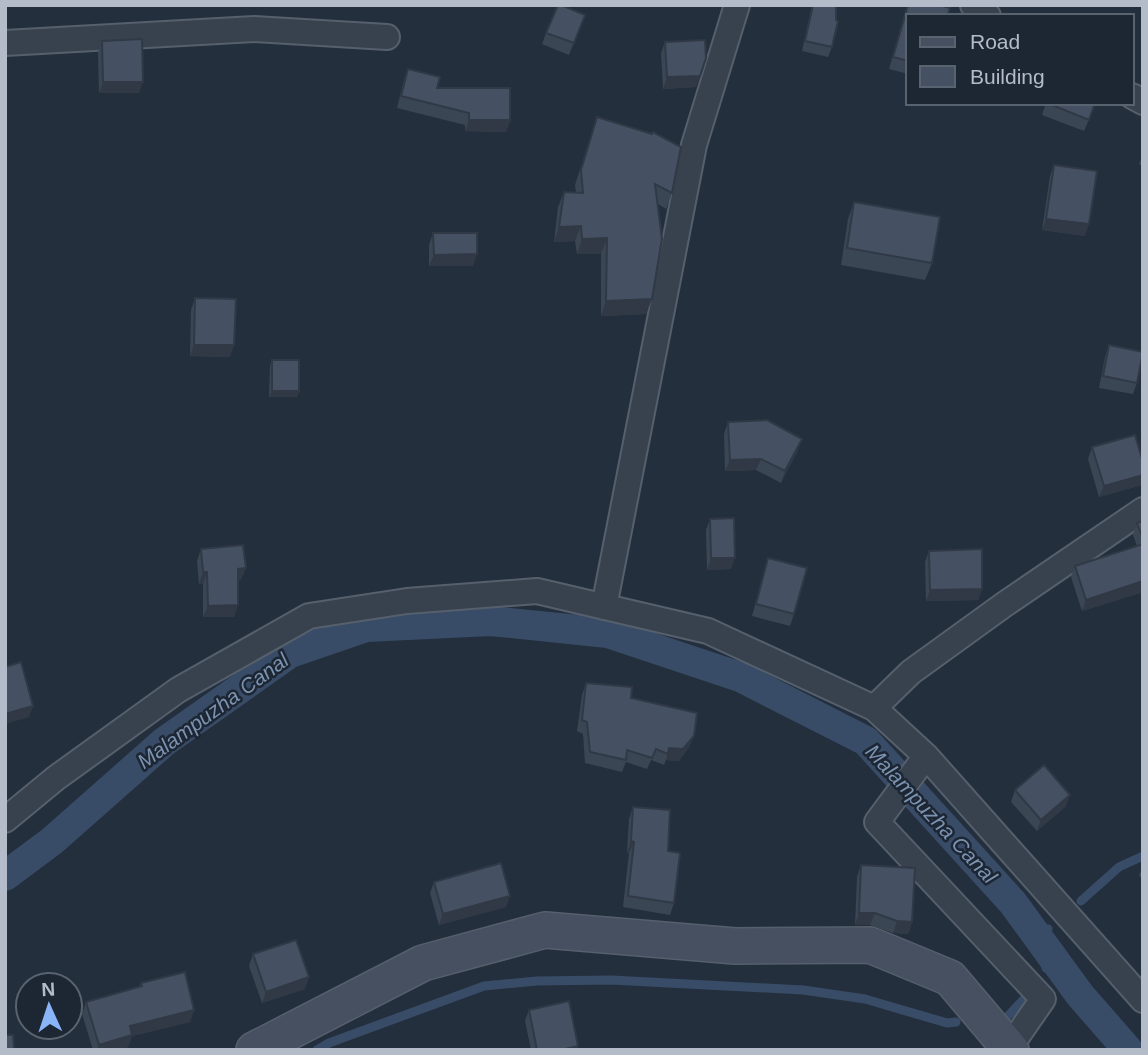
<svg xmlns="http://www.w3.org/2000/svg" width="1148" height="1055" viewBox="0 0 1148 1055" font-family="Helvetica,sans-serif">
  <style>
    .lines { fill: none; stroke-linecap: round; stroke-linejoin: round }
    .stream { stroke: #394c67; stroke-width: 9 }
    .canal { stroke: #394c67; stroke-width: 30 }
    .street-casing { stroke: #565f6c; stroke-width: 28 }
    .secondary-casing { stroke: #565f6c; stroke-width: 38 }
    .street { stroke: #38414e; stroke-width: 24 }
    .secondary { stroke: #465061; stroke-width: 35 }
    .wall { fill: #3b4654 }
    .shaded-wall { fill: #303945 }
    .building { fill: #455162; stroke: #303945; stroke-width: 2 }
    .labels { text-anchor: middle; stroke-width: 5; stroke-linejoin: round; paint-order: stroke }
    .water-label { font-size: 21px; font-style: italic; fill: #7c92b1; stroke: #1d2633 }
  </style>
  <rect width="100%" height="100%" fill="#242f3e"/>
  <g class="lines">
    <path class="stream" d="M 1081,901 L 1119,867 L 1143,856
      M 1046,968 L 1057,948 L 1049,941 L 1044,932 L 1048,929
      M 1008,1016 L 1024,999
      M 317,1050 L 329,1043 L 484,986 L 537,981 L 611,980 L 803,990 L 865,999 L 947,1023 L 956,1022"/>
    <path class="canal" d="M 5,876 L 52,841 L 164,742 L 290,653 L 366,627 L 491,621 L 608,633 L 740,677 L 866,741 L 1013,903 L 1080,995 L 1128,1050"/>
    <defs>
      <path id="street" d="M 973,5 L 988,16
        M 5,43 L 254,29 L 387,37
        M 1132,96 L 1143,102
        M 1143,510 L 1005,604 L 911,672 L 874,708 L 926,756 L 1143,1000
        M 604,607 L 694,145 L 737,5
        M 926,756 L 877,822 L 1043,999 L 1009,1048
        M 5,820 L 56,778 L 178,690 L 309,616 L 407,601 L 537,591 L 708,631 L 874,708"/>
      <path id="secondary" d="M 254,1050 L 423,963 L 545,930 L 735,946 L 870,945 L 950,978 L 1011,1050"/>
    </defs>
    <use href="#street" class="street-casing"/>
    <use href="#secondary" class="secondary-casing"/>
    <use href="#street" class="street"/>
    <use href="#secondary" class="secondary"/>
  </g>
  <path class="wall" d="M 812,5 L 836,5 L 832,47 L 828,57 L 802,51 Z
    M 907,5 L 939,5 L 908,16 L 908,74 L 889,69 Z
    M 585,15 L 569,55 L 542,44 L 546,33 Z
    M 102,41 L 139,93 L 99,93 L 98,53 Z
    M 665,42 L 696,87 L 663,89 L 661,53 Z
    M 408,69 L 437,88 L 510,120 L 506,132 L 465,131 L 465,125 L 397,108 L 404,80 Z
    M 1046,103 L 1096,103 L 1084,131 L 1042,115 Z
    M 597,117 L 672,193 L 666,209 L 658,204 L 646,314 L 601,316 L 601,254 L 577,254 L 575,241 L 554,242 L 558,207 L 564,192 L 576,193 L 575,185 Z
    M 1143,155 L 1143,166 L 1139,164 Z
    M 1054,165 L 1085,236 L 1042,230 L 1050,176 Z
    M 854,202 L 932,263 L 925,280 L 841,265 L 848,219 Z
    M 433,233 L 473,266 L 429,266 L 429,245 Z
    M 195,298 L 230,357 L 190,356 L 191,310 Z
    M 1109,345 L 1137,383 L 1133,394 L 1099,388 L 1105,357 Z
    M 272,360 L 299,391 L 297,397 L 269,397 L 270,366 Z
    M 728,422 L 798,450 L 781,483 L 756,470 L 725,471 L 724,434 Z
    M 1092,447 L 1143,462 L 1142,485 L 1099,497 L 1088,459 Z
    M 710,519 L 731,569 L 707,570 L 706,530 Z
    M 1143,521 L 1143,592 L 1082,611 L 1071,577 L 1075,566 L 1137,546 L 1133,535 L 1137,523 Z
    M 201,549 L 241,580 L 238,580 L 234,617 L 203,617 L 203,584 L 199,584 L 197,561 Z
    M 929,551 L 982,589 L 978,600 L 926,601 L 925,562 Z
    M 768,558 L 794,614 L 790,626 L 752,616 Z
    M 586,683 L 631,698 L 694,736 L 689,747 L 679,761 L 666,760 L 664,765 L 651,760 L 647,769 L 626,762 L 622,772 L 585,763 L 583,734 L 577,731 L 582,695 Z
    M 1015,790 L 1066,806 L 1037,831 L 1011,802 Z
    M 633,807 L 668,851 L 674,903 L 670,915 L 623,907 L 629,853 L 627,853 L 629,819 Z
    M 861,865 L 912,922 L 908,934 L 893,933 L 870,925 L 855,925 L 857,877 Z
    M 1143,866 L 1143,881 L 1139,875 Z
    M 434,882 L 506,907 L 439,925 L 430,893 Z
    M 253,954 L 305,989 L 262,1003 L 249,966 Z
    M 141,983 L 194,1010 L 190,1022 L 132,1036 L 128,1047 L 118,1050 L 93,1050 L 82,1014 L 86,1002 L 139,987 Z
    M 529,1010 L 578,1046 L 577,1050 L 531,1050 L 525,1021 Z"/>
  <path class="shaded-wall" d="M 700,76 L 696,87 L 663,89 L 667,77 Z
    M 103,82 L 143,82 L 139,93 L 99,93 Z
    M 469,120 L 510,120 L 506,132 L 465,131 Z
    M 1046,219 L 1089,224 L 1085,236 L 1042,230 Z
    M 581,226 L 575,241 L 554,242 L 559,227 Z
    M 607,238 L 601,254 L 577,254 L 582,239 Z
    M 477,254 L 473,266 L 429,266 L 434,255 Z
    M 652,299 L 646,314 L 601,316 L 606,301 Z
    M 194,345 L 234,345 L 230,357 L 190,356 Z
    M 272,391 L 299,391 L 297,397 L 269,397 Z
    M 802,439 L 798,450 L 781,483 L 785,471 Z
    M 761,459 L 756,470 L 725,471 L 730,460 Z
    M 1143,475 L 1142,485 L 1099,497 L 1104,486 Z
    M 711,558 L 735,558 L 731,569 L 707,570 Z
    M 246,568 L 241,580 L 234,581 L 238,569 Z
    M 203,572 L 207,572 L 203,584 L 199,584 Z
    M 1143,581 L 1143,592 L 1082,611 L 1086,600 Z
    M 982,589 L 978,600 L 926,601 L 930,590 Z
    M 238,605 L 234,617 L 203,617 L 208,606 Z
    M 33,706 L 29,717 L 5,724 L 5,714 Z
    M 694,736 L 689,747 L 679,761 L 666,760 L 669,748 Z
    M 1070,795 L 1066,806 L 1037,831 L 1041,820 Z
    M 631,841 L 634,842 L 629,853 L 627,853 Z
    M 510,896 L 506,907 L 439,925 L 443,914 Z
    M 859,913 L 875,913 L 870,925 L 855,925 Z
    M 897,921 L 912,922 L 908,934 L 893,933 Z
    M 309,977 L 305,989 L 262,1003 L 266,992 Z
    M 194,1010 L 190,1022 L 132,1036 L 128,1047 L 118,1050 L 97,1050 L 99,1045 L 130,1026 Z
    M 578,1046 L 577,1050 L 561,1050 Z"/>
  <path class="building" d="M 558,5 L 561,5 L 585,15 L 574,43 L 546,33 Z
    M 813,5 L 836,5 L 836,20 L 838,21 L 832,47 L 805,41 Z
    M 908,5 L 939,5 L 950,8 L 947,16 L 908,16 L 908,61 L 893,57 Z
    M 142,39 L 143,82 L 103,82 L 102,41 Z
    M 705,40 L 706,58 L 700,76 L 667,77 L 665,42 Z
    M 408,69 L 440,77 L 437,88 L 510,88 L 510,120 L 469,120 L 469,113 L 401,96 Z
    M 1047,103 L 1095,103 L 1089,120 Z
    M 597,117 L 652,134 L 653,132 L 681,147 L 672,193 L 655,184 L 662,239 L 652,299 L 606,301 L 607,238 L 582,239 L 581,226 L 559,227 L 564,192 L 583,193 L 581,170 Z
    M 1054,165 L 1097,171 L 1089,224 L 1046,219 Z
    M 854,202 L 940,217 L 932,263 L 847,248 Z
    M 433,233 L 477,233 L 477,254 L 434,255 Z
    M 195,298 L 236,299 L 234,345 L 194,345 Z
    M 1109,345 L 1143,352 L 1137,383 L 1103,376 Z
    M 272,360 L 299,360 L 299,391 L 272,391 Z
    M 767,420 L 802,439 L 785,471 L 761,459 L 730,460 L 728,422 Z
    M 1135,435 L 1143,462 L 1143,475 L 1104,486 L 1092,447 Z
    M 734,518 L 735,558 L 711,558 L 710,519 Z
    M 1143,521 L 1143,539 L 1137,523 Z
    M 1143,544 L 1143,581 L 1086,600 L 1075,566 Z
    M 243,545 L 246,568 L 238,569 L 238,605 L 208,606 L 207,572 L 203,572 L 201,549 Z
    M 982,549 L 982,589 L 930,590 L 929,551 Z
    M 768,558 L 807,568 L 794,614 L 756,604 Z
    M 21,662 L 33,706 L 5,714 L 5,667 Z
    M 586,683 L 632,687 L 631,698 L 697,713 L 694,736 L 683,749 L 669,748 L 668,754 L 656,749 L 652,758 L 627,750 L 626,760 L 590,752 L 587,722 L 582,720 Z
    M 1044,765 L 1070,795 L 1041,820 L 1015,790 Z
    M 633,807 L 670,810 L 668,851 L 680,853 L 674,903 L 628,896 L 634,842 L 631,841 Z
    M 501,863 L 510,896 L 443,914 L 434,882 Z
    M 861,865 L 915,868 L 912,922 L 897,921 L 875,913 L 859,913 Z
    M 296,940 L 309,977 L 266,992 L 253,954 Z
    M 185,972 L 194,1010 L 130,1026 L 132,1035 L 99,1045 L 86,1002 L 142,986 L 141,983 Z
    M 569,1001 L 578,1046 L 561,1050 L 537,1050 L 529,1010 Z
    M 5,1035 L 13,1035 L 14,1050 L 5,1050 Z"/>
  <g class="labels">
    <g class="water-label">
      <text transform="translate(213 711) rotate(-36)" y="7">Malampuzha Canal</text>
      <text transform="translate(931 814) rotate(47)" y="7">Malampuzha Canal</text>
    </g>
  </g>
  <rect width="1148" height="1055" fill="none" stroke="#b4bcc9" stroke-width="14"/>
  <rect x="906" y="14" width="228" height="91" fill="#1d2633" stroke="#59626f" stroke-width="2"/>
  <rect x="920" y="37" width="35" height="10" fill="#465061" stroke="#59626f" stroke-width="2"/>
  <text x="970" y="49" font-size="21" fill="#b4bcc9">Road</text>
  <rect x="920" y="66" width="35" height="21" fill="#455162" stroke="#59626f" stroke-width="2"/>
  <text x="970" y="84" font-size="21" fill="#b4bcc9">Building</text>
  <g transform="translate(49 1006) rotate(357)"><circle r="33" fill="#1d2633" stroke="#59626f" stroke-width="2"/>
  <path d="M0-5L12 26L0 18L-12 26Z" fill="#8ab4f8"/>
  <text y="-10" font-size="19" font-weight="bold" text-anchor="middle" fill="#b4bcc9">N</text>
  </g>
</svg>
